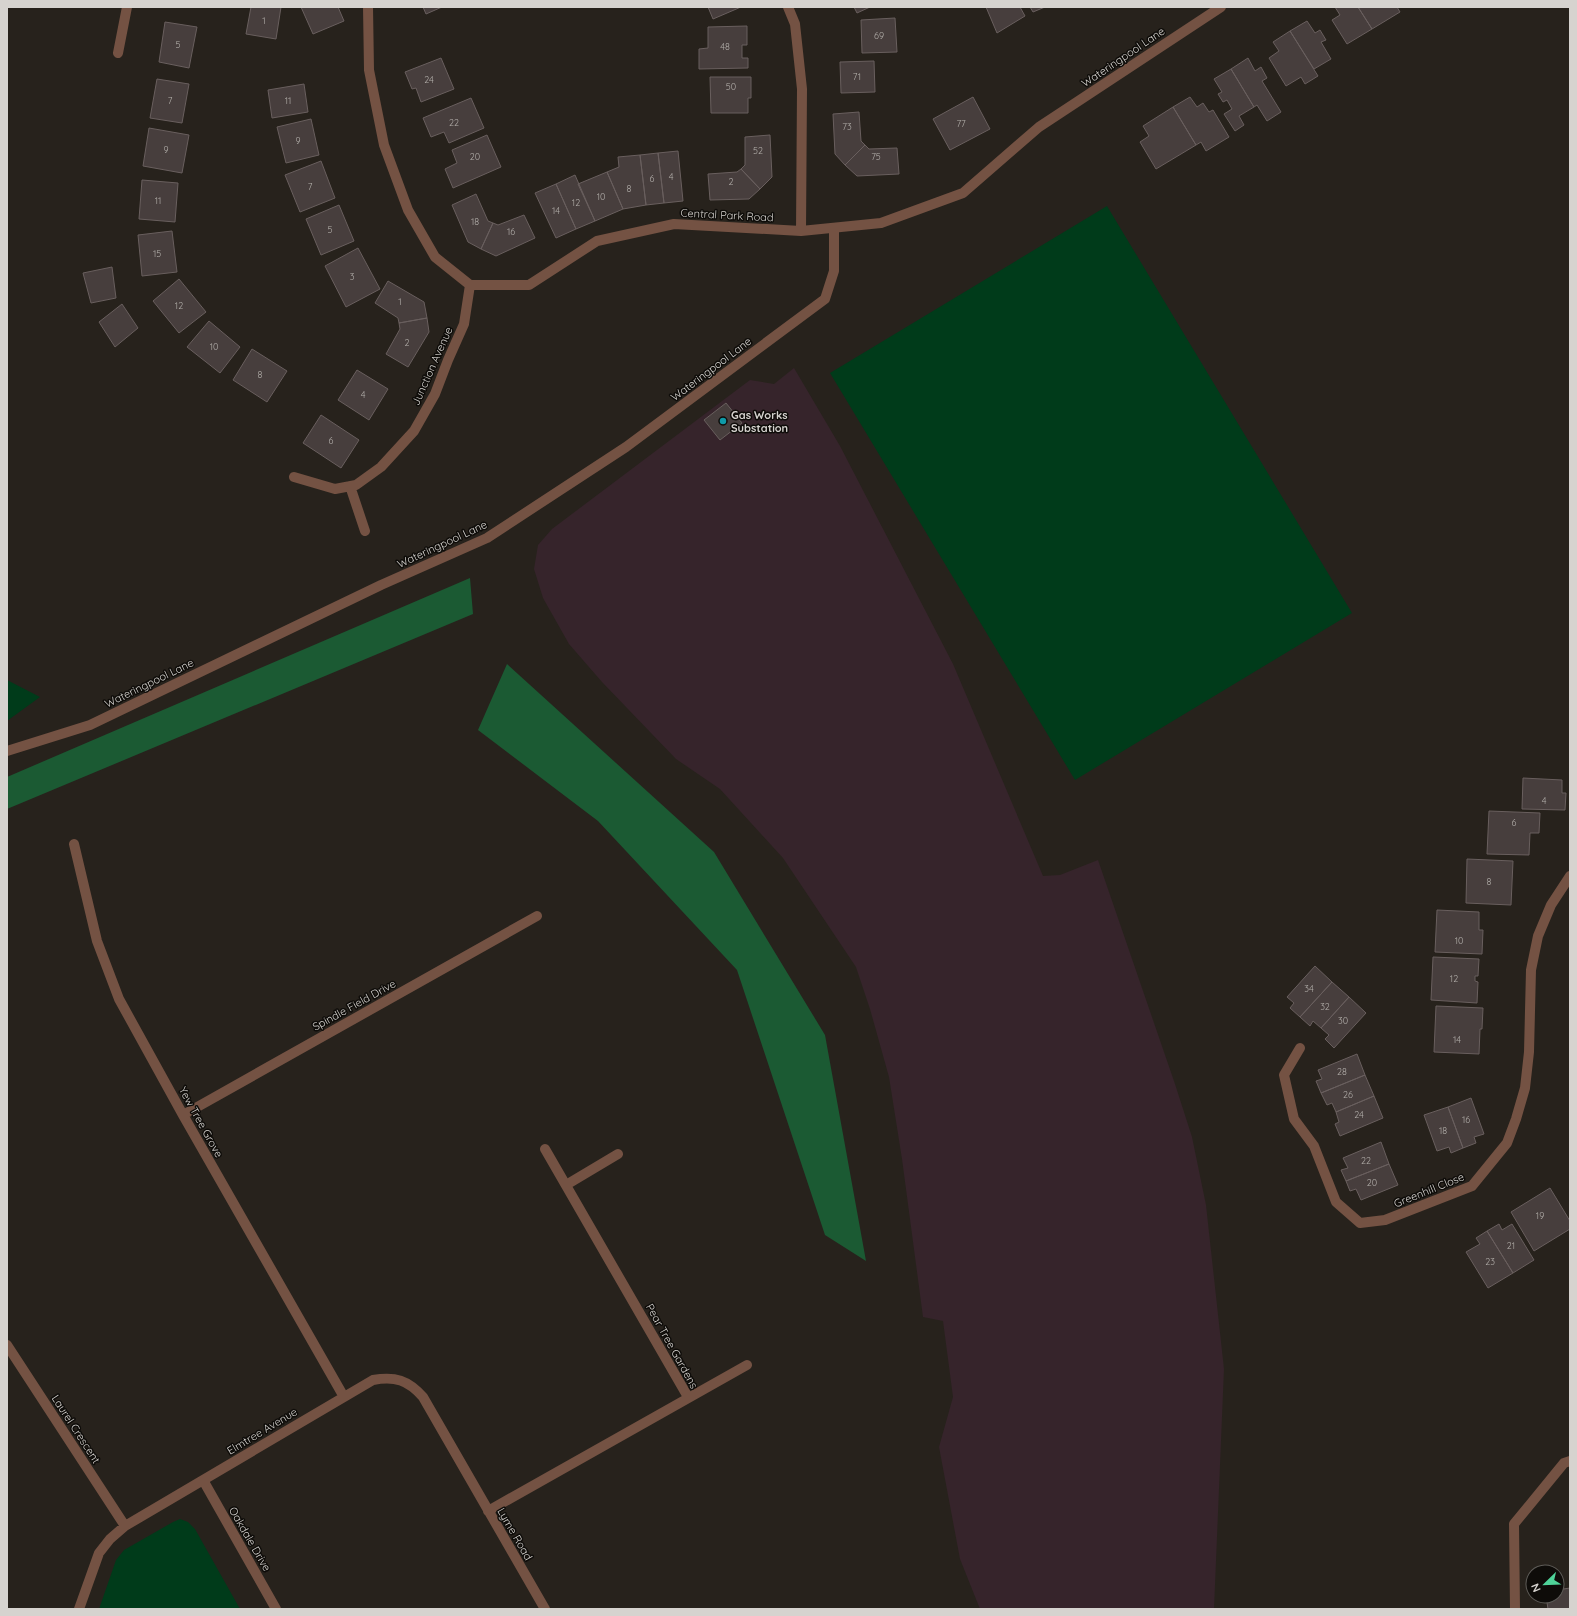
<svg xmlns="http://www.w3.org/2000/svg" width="1577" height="1616" viewBox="0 0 1577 1616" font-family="Quicksand,sans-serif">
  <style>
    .industrial { fill: #36242b }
    .green { fill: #003b1a }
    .forest { fill: #1b5a33 }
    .building { fill: #473e3d; stroke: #695f5e }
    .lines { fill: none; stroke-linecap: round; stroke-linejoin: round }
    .street { stroke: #745243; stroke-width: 10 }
    .culture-dot { fill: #0f9aa8; stroke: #0e0c09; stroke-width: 1.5 }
    .labels { text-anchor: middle; stroke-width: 3; stroke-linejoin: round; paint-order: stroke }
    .number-label { font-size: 9px; fill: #b2aeaa }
    .street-label { font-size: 11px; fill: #d6d3cf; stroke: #0e0c09 }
    .poi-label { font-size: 11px; font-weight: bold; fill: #d6d3cf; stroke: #0e0c09; text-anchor: start }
  </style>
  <rect width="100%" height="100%" fill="#27221c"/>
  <path class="industrial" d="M 794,368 L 840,446 L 953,664 L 1043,876 L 1060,875 L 1098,860 L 1175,1084 L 1192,1137 L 1206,1205 L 1224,1369 L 1214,1609 L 980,1609 L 960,1559 L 939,1447 L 953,1397 L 943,1321 L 923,1317 L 902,1159 L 889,1077 L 870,1009 L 856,967 L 783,858 L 720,789 L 676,759 L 602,682 L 569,644 L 543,598 L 534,569 L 538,545 L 552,529 L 750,380 L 774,384 Z"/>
  <path class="green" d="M 1107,206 L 1352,613 L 1075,780 L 830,373 Z
    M 7,680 L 40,697 L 7,721 Z
    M 180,1519 L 188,1522 L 195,1529 L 240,1609 L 99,1609 L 116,1560 L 124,1550 L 173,1522 Z"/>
  <path class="forest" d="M 470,578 L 473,614 L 7,809 L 7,777 Z
    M 507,664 L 714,852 L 825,1035 L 866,1261 L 825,1235 L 737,970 L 598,821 L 478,730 Z"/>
  <path class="building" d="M 251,7 L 281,7 L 276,39 L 246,34 Z
    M 301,7 L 338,7 L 344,21 L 313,34 Z
    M 423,7 L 442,7 L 426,14 Z
    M 708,7 L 741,7 L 713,19 Z
    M 854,7 L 870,7 L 857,13 Z
    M 986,7 L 1020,7 L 1025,16 L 997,33 Z
    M 1030,7 L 1045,7 L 1033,12 Z
    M 1335,7 L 1358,7 L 1372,29 L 1347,44 L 1332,20 L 1340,15 Z
    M 1358,7 L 1397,7 L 1400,12 L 1372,29 Z
    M 895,18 L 897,52 L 862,53 L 861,20 Z
    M 1307,21 L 1315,33 L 1320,30 L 1326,40 L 1321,42 L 1331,59 L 1314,69 L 1290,31 Z
    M 165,22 L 197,27 L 189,68 L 159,62 Z
    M 747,26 L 747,45 L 742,45 L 742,58 L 748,58 L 748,68 L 699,69 L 699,49 L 708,48 L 708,27 Z
    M 1290,31 L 1318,76 L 1305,84 L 1301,77 L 1286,86 L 1269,58 L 1279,51 L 1273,42 Z
    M 441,58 L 454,89 L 421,102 L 416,88 L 412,89 L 405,72 Z
    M 1248,58 L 1255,71 L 1261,67 L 1267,78 L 1262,81 L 1281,112 L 1267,121 L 1257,105 L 1254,107 L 1231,69 Z
    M 874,61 L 875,92 L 841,93 L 840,62 Z
    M 1231,69 L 1254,107 L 1239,116 L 1244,125 L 1235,131 L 1224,114 L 1232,109 L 1227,100 L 1223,102 L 1218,94 L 1222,92 L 1214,79 Z
    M 710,77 L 751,77 L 751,98 L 748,98 L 748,113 L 711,113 Z
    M 157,79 L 189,84 L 182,123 L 150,118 Z
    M 304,84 L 308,112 L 272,118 L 268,90 Z
    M 973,97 L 990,129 L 950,150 L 933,119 Z
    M 1190,97 L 1197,107 L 1203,103 L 1209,112 L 1213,110 L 1229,137 L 1206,151 L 1201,142 L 1196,145 L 1173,107 Z
    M 471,98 L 484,128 L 449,143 L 444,132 L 431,137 L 423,118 Z
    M 1173,107 L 1196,145 L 1156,169 L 1140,142 L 1149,136 L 1143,126 Z
    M 859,112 L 861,141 L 865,145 L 845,165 L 835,154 L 833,114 Z
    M 311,119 L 319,155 L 286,163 L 277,127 Z
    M 149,128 L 189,135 L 182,173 L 143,166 Z
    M 487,135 L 501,167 L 453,188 L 445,169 L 457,163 L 452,150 Z
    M 770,135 L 772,177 L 760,189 L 741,169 L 745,165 L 745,137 Z
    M 865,145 L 869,149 L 897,148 L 899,174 L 857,176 L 845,165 Z
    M 678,151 L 683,201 L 664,203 L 658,153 Z
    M 658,153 L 664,203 L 646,205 L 640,155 Z
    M 640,155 L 646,205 L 623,209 L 607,172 L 619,167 L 618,157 Z
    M 321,161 L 335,198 L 300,212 L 285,175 Z
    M 741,169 L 760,189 L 749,199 L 710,200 L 708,174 L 737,172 Z
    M 607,172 L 623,209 L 595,221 L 578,184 Z
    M 575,175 L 595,221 L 576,229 L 556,184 Z
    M 142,180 L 178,183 L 175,222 L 139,219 Z
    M 556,184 L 576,229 L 556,238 L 535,193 Z
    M 476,194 L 488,221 L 493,223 L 481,249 L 468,242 L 452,205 Z
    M 339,205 L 354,241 L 321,255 L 306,219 Z
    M 524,215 L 535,238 L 496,256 L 481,249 L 493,223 L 498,225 Z
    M 172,231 L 177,272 L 142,276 L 138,235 Z
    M 358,248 L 380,289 L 346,307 L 325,266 Z
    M 112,267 L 116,298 L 91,303 L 83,273 Z
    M 179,279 L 206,312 L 179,333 L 153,301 Z
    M 388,281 L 424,302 L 427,318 L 399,323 L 398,318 L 375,303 Z
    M 122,304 L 138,328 L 115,347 L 99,322 Z
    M 427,318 L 429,332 L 408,367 L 386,354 L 400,329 L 399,323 Z
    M 209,321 L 240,347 L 220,373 L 187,347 Z
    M 252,349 L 287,371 L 267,402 L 233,380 Z
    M 357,370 L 388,389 L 369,420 L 338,400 Z
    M 726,403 L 742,423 L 720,440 L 704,420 Z
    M 321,415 L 359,440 L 341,468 L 303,443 Z
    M 1523,778 L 1562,780 L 1562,793 L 1566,793 L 1565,810 L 1522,809 Z
    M 1489,811 L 1540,813 L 1539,833 L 1530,833 L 1529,855 L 1487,854 Z
    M 1467,859 L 1513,861 L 1511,905 L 1466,903 Z
    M 1437,910 L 1479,912 L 1479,930 L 1483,930 L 1482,954 L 1435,952 Z
    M 1433,957 L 1479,959 L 1478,976 L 1475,976 L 1475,981 L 1478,982 L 1477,1003 L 1431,1000 Z
    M 1315,966 L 1332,982 L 1300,1017 L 1290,1008 L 1294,1003 L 1287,997 Z
    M 1332,982 L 1349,997 L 1321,1028 L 1313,1021 L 1310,1026 L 1300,1017 Z
    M 1349,997 L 1366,1013 L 1334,1048 L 1325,1039 L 1329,1035 L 1321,1028 Z
    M 1436,1006 L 1483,1008 L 1482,1029 L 1480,1029 L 1479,1054 L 1434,1052 Z
    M 1357,1054 L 1365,1075 L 1321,1093 L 1316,1081 L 1322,1079 L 1318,1070 Z
    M 1365,1075 L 1374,1096 L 1336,1112 L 1332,1103 L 1327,1105 L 1321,1093 Z
    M 1374,1096 L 1383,1118 L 1340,1136 L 1335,1124 L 1339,1122 L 1336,1112 Z
    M 1471,1098 L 1484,1134 L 1474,1137 L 1476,1143 L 1463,1148 L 1448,1107 Z
    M 1448,1107 L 1463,1148 L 1451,1153 L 1449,1147 L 1437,1151 L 1424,1115 Z
    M 1381,1142 L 1389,1164 L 1346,1181 L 1341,1170 L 1348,1168 L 1343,1158 Z
    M 1389,1164 L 1398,1185 L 1361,1200 L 1356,1189 L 1350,1191 L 1346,1181 Z
    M 1550,1188 L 1570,1221 L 1570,1229 L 1534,1251 L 1511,1212 Z
    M 1499,1224 L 1502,1230 L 1512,1224 L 1534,1260 L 1513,1273 L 1487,1231 Z
    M 1487,1231 L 1513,1273 L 1488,1288 L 1466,1252 L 1480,1244 L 1476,1238 Z
    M 1570,1588 L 1570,1609 L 1548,1609 L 1546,1596 L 1557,1596 L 1557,1590 Z"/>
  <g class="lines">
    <path class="street" d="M 368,7 L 369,70 L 384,145 L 408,210 L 435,257 L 470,285 L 529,285 L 597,241 L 674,224 L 801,231 L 881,223 L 963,193 L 1039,127 L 1221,7
      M 788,7 L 795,24 L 802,89 L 801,231
      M 118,53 L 127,7
      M 294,477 L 335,489 L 356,485 L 381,467 L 414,431 L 435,394 L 448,360 L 464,324 L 470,285
      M 350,486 L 365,531
      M 7,751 L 90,725 L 381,585 L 487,538 L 626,447 L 825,299 L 834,271 L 834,228
      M 74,844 L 97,941 L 119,999 L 183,1115 L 344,1397
      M 1300,1048 L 1284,1075 L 1294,1119 L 1314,1146 L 1336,1202 L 1360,1223 L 1385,1220 L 1472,1186 L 1507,1143 L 1516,1119 L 1525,1088 L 1529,1052 L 1531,970 L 1538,936 L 1551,905 L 1570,876
      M 183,1115 L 537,916
      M 545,1149 L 688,1397
      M 566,1185 L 618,1154
      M 7,1345 L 125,1526
      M 203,1480 L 276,1609
      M 488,1511 L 747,1365
      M 79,1609 L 99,1553 L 110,1539 L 125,1526 L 373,1380 C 395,1376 408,1380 423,1397 L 545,1609
      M 1515,1609 L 1514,1524 L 1564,1463 L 1570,1461"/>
  </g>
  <circle class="culture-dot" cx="723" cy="421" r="4"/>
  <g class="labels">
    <g class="number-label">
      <text x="264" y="24">1</text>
      <text x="879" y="39">69</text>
      <text x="178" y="48">5</text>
      <text x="725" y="50">48</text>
      <text x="857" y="80">71</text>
      <text x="429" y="83">24</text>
      <text x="731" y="90">50</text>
      <text x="170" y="104">7</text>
      <text x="288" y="104">11</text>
      <text x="454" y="126">22</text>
      <text x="961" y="127">77</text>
      <text x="847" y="130">73</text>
      <text x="298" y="144">9</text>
      <text x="166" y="153">9</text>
      <text x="758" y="154">52</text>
      <text x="475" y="160">20</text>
      <text x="876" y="160">75</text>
      <text x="671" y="180">4</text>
      <text x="652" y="182">6</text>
      <text x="731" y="185">2</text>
      <text x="310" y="190">7</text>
      <text x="629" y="192">8</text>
      <text x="601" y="200">10</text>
      <text x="158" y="204">11</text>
      <text x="576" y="206">12</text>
      <text x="556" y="214">14</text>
      <text x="475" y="225">18</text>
      <text x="330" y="233">5</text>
      <text x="511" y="235">16</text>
      <text x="157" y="257">15</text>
      <text x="352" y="280">3</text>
      <text x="400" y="305">1</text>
      <text x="179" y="309">12</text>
      <text x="407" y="346">2</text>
      <text x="214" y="350">10</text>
      <text x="260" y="378">8</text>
      <text x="363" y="398">4</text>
      <text x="331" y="444">6</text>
      <text x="1544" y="804">4</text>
      <text x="1514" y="826">6</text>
      <text x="1489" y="885">8</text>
      <text x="1459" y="944">10</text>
      <text x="1454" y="982">12</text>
      <text x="1309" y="992">34</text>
      <text x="1325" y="1010">32</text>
      <text x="1343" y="1024">30</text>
      <text x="1457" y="1043">14</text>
      <text x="1342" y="1075">28</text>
      <text x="1348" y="1098">26</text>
      <text x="1359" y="1118">24</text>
      <text x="1466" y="1123">16</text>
      <text x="1443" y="1134">18</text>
      <text x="1366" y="1164">22</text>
      <text x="1372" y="1186">20</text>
      <text x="1540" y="1219">19</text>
      <text x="1511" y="1249">21</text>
      <text x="1490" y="1265">23</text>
    </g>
    <g class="street-label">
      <text transform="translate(1123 57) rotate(-34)" y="4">Wateringpool Lane</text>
      <text transform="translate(727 215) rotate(3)" y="4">Central Park Road</text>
      <text transform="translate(432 366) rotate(-66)" y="4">Junction Avenue</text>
      <text transform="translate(711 369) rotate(-37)" y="4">Wateringpool Lane</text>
      <text transform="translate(442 544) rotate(-25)" y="4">Wateringpool Lane</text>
      <text transform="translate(149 683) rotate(-26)" y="4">Wateringpool Lane</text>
      <text transform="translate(354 1005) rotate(-29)" y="4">Spindle Field Drive</text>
      <text transform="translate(201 1122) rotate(61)" y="4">Yew Tree Grove</text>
      <text transform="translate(1429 1190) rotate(-22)" y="4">Greenhill Close</text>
      <text transform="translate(672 1346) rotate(61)" y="4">Pear Tree Gardens</text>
      <text transform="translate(76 1429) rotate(57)" y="4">Laurel Crescent</text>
      <text transform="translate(262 1431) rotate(-31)" y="4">Elmtree Avenue</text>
      <text transform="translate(515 1534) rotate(60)" y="4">Lyme Road</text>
      <text transform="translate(250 1539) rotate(60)" y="4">Oakdale Drive</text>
    </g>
    <g class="poi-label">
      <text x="731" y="419">Gas Works<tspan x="731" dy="13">Substation</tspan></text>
    </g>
  </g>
  <rect width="1577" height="1616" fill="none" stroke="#d6d3cf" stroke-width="16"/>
  <g transform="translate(1545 1584) rotate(247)"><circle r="19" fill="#0e0c09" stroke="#5e5c58"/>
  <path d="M0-3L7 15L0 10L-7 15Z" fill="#4fd399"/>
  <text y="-6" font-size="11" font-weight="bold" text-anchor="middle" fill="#d6d3cf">N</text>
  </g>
</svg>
